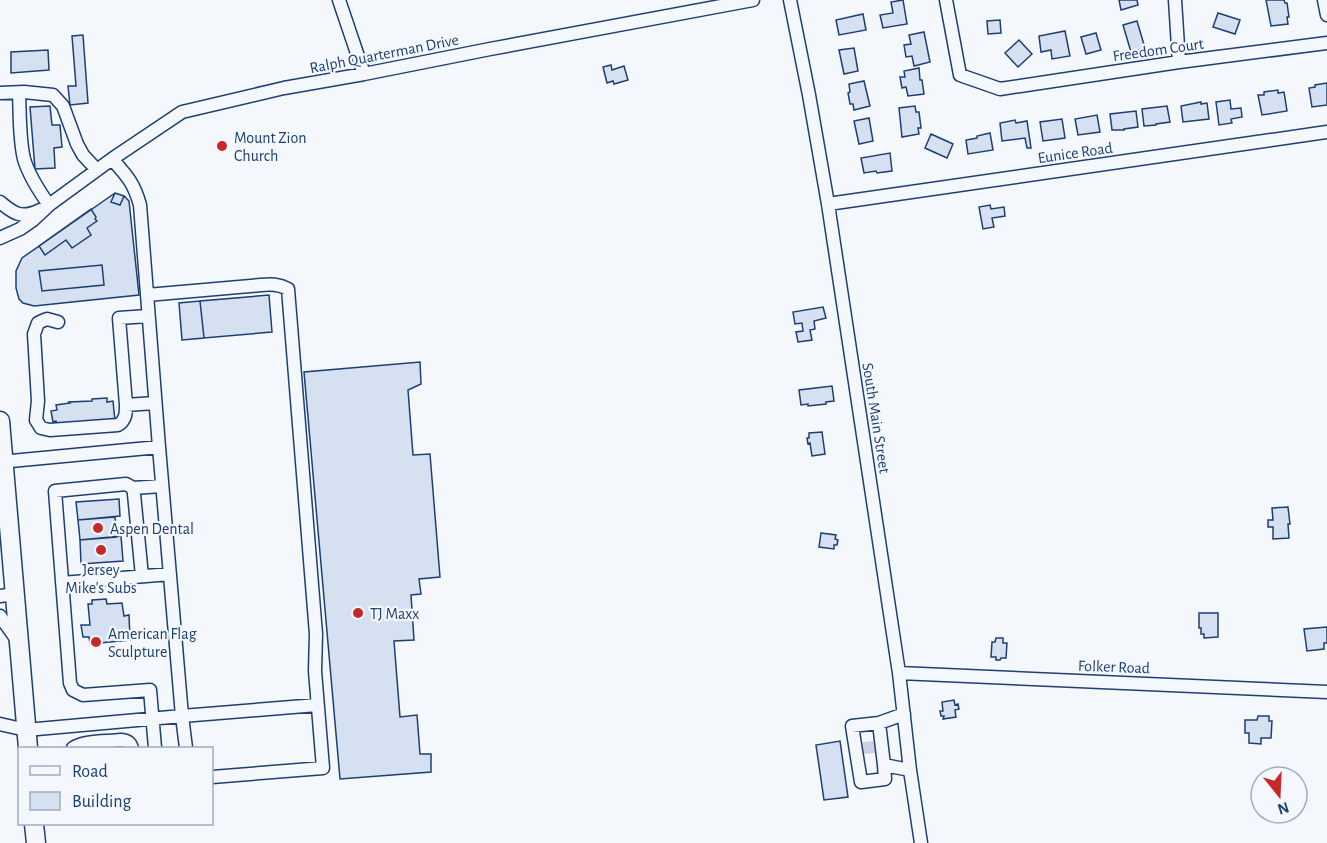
<svg xmlns="http://www.w3.org/2000/svg" width="1327" height="843" viewBox="0 0 1327 843" font-family="'Alegreya Sans',sans-serif">
  <style>
    .building { fill: #d5e0f0; stroke: #1d3f73; stroke-width: 1.5 }
    .lines { fill: none; stroke-linecap: round; stroke-linejoin: round }
    .minor-tunnel { stroke: #c9d2e0; stroke-width: 12; stroke-dasharray: 12 6; stroke-linecap: butt }
    .minor-casing { stroke: #1d3f73; stroke-width: 15 }
    .highway-casing { stroke: #1d3f73; stroke-width: 21 }
    .minor { stroke: #f4f7fb; stroke-width: 12 }
    .highway { stroke: #f4f7fb; stroke-width: 18 }
    .poi-dot { fill: #c62828; stroke: #f4f7fb; stroke-width: 2 }
    .labels { text-anchor: middle; stroke-width: 4.5; stroke-linejoin: round; paint-order: stroke }
    .street-label { font-size: 16px; fill: #1d3f73; stroke: #f4f7fb }
    .poi-label { font-size: 16px; fill: #1d3f73; stroke: #f4f7fb; text-anchor: start }
  </style>
  <rect width="100%" height="100%" fill="#f4f7fb"/>
  <path class="building" d="M 903,0 L 907,24 L 883,28 L 880,15 L 893,13 L 891,2 Z
    M 1119,0 L 1137,0 L 1138,5 L 1121,10 Z
    M 1266,0 L 1284,0 L 1285,3 L 1287,3 L 1289,17 L 1287,17 L 1288,24 L 1271,26 Z
    M 1218,13 L 1240,20 L 1235,34 L 1213,27 Z
    M 863,14 L 866,30 L 839,35 L 836,20 Z
    M 1000,20 L 1001,33 L 988,34 L 987,21 Z
    M 1137,21 L 1145,48 L 1131,52 L 1123,25 Z
    M 1065,31 L 1070,56 L 1052,59 L 1051,50 L 1041,52 L 1039,36 Z
    M 924,32 L 930,62 L 914,66 L 912,56 L 906,57 L 904,45 L 911,44 L 909,35 Z
    M 1096,33 L 1101,50 L 1086,54 L 1081,37 Z
    M 83,35 L 88,103 L 70,105 L 68,86 L 76,86 L 72,36 Z
    M 1019,40 L 1032,54 L 1018,67 L 1005,53 Z
    M 854,48 L 858,71 L 844,74 L 839,50 Z
    M 48,50 L 49,70 L 11,73 L 11,52 Z
    M 611,65 L 612,70 L 624,66 L 628,80 L 614,84 L 613,81 L 607,83 L 603,67 Z
    M 919,68 L 920,80 L 922,80 L 924,94 L 908,96 L 906,87 L 902,88 L 900,77 L 905,77 L 904,71 Z
    M 864,81 L 870,106 L 854,110 L 853,104 L 850,104 L 848,93 L 850,92 L 849,84 Z
    M 1327,83 L 1327,105 L 1312,107 L 1309,88 L 1315,87 L 1315,85 Z
    M 1278,90 L 1278,93 L 1284,92 L 1287,111 L 1262,115 L 1258,95 L 1264,95 L 1264,92 Z
    M 1230,100 L 1231,109 L 1241,108 L 1242,117 L 1231,119 L 1232,123 L 1219,125 L 1216,102 Z
    M 1201,102 L 1201,104 L 1207,103 L 1209,119 L 1183,122 L 1181,106 Z
    M 50,106 L 52,125 L 60,125 L 62,147 L 54,148 L 55,168 L 35,169 L 30,107 Z
    M 915,106 L 916,112 L 919,112 L 921,128 L 918,128 L 919,134 L 902,137 L 899,108 Z
    M 1167,106 L 1170,122 L 1156,124 L 1156,125 L 1144,126 L 1142,109 Z
    M 1136,111 L 1138,127 L 1124,129 L 1124,130 L 1112,130 L 1110,114 Z
    M 1097,115 L 1100,132 L 1078,135 L 1075,119 Z
    M 869,118 L 873,141 L 859,144 L 854,121 Z
    M 1062,119 L 1065,138 L 1043,141 L 1040,122 Z
    M 1015,120 L 1016,123 L 1027,121 L 1031,148 L 1027,148 L 1025,138 L 1002,141 L 1000,123 Z
    M 990,133 L 993,150 L 968,154 L 966,140 L 977,138 L 977,136 Z
    M 931,134 L 953,144 L 947,158 L 925,148 Z
    M 890,153 L 892,171 L 877,173 L 876,171 L 864,173 L 861,158 Z
    M 115,193 L 124,196 L 129,201 L 139,295 L 34,306 L 23,303 L 19,299 L 16,288 L 16,271 L 22,258 Z
    M 115,193 L 124,196 L 120,205 L 111,202 Z
    M 990,205 L 991,209 L 1004,207 L 1005,216 L 992,218 L 994,227 L 983,229 L 979,207 Z
    M 91,209 L 96,217 L 95,219 L 97,221 L 87,228 L 91,235 L 72,248 L 66,240 L 45,255 L 39,246 Z
    M 102,265 L 104,285 L 42,291 L 39,271 Z
    M 269,295 L 272,332 L 204,338 L 200,301 Z
    M 200,301 L 204,338 L 182,340 L 179,303 Z
    M 823,307 L 826,318 L 814,321 L 815,329 L 810,330 L 812,340 L 798,342 L 796,332 L 803,331 L 802,323 L 795,324 L 793,312 Z
    M 420,362 L 421,384 L 408,390 L 413,455 L 430,454 L 440,577 L 419,579 L 421,594 L 411,595 L 414,640 L 394,641 L 400,717 L 417,715 L 420,754 L 431,754 L 431,772 L 340,779 L 304,372 Z
    M 832,386 L 834,401 L 826,402 L 826,404 L 808,406 L 808,404 L 801,405 L 799,390 Z
    M 107,398 L 107,402 L 113,401 L 115,421 L 57,426 L 56,421 L 53,422 L 51,411 L 57,410 L 56,405 L 70,403 L 69,402 L 92,401 L 92,399 Z
    M 822,432 L 825,454 L 812,456 L 810,443 L 808,444 L 807,438 L 809,438 L 809,433 Z
    M 119,499 L 120,516 L 78,520 L 76,502 Z
    M 1288,507 L 1290,524 L 1288,524 L 1289,538 L 1273,539 L 1273,527 L 1268,527 L 1268,520 L 1273,520 L 1272,508 Z
    M 115,517 L 117,537 L 80,540 L 78,520 Z
    M 821,533 L 836,535 L 835,539 L 838,540 L 837,545 L 834,545 L 834,549 L 819,547 Z
    M 121,536 L 123,561 L 81,564 L 80,540 Z
    M 106,599 L 107,604 L 122,603 L 124,616 L 129,615 L 130,640 L 90,644 L 89,637 L 83,637 L 81,625 L 90,625 L 88,604 L 92,604 L 92,600 Z
    M 1199,613 L 1218,613 L 1218,637 L 1204,638 L 1204,634 L 1201,634 L 1201,628 L 1199,628 Z
    M 1327,627 L 1327,643 L 1324,643 L 1324,649 L 1307,651 L 1304,629 Z
    M 996,638 L 1003,638 L 1003,643 L 1007,643 L 1006,658 L 1001,658 L 1000,660 L 996,660 L 996,657 L 991,657 L 992,642 L 995,642 Z
    M 954,700 L 955,705 L 958,704 L 959,709 L 955,710 L 956,717 L 943,719 L 944,716 L 941,716 L 940,711 L 943,711 L 942,702 Z
    M 1258,716 L 1269,716 L 1269,721 L 1272,721 L 1271,738 L 1261,738 L 1261,744 L 1249,743 L 1249,733 L 1245,733 L 1245,720 L 1257,720 Z
    M 840,741 L 848,797 L 824,800 L 816,745 Z"/>
  <g class="lines">
    <path class="minor-tunnel" d="M 863,748 L 875,747"/>
    <defs>
      <path id="minor" d="M 339,0 L 364,74
        M 790,0 L 809,95 L 828,204 L 899,673 L 910,770 L 921,843
        M 946,0 L 960,75 L 1000,89 L 1179,62 L 1327,43
        M 1175,0 L 1179,62
        M 1324,0 L 1327,15
        M 0,93 L 24,92 L 53,95 L 63,106 L 77,144 L 83,155 L 97,170
        M 19,93 C 20,114 19,138 24,159 C 29,176 39,191 49,205
        M 0,202 C 14,214 22,219 40,210
        M 828,204 L 1327,132
        M 0,238 L 20,229 L 33,220 L 49,205 L 112,159 L 182,112 L 284,88 L 364,74 L 490,49 L 753,0
        M 147,295 L 261,285 C 271,284 279,284 288,289 L 316,634 L 315,671 L 323,768 L 212,777
        M 148,316 L 119,318 L 126,405 L 155,403
        M 58,322 L 47,319 L 42,321 L 38,323 L 34,334 L 38,401 L 36,420 L 41,428 L 50,430 L 118,425 C 126,420 126,413 126,405
        M 0,462 L 159,447
        M 133,488 L 162,486
        M 142,576 L 134,494 L 133,488 L 126,484 L 55,491 L 70,683 L 73,690 L 83,695 L 150,690 L 155,748
        M 62,583 L 170,574
        M 0,596 L 15,594
        M 0,616 L 17,640
        M 899,673 L 1327,692
        M 904,714 L 879,723 L 884,765 L 910,770
        M 879,723 L 852,726 L 861,782 L 885,779 L 884,765
        M 0,724 L 26,730 L 182,716 L 159,447 L 140,205 C 134,183 127,176 112,159
        M 73,748 C 85,740 107,742 121,740 C 128,741 130,742 132,748
        M 186,748 L 182,716 L 317,705"/>
      <path id="highway" d="M 0,421 L 28,748
        M 34,824 L 36,843"/>
    </defs>
    <use href="#minor" class="minor-casing"/>
    <use href="#highway" class="highway-casing"/>
    <use href="#minor" class="minor"/>
    <use href="#highway" class="highway"/>
  </g>
  <g class="poi-dot">
    <circle cx="222" cy="146" r="6"/>
    <circle cx="98" cy="528" r="6"/>
    <circle cx="101" cy="550" r="6"/>
    <circle cx="358" cy="613" r="6"/>
    <circle cx="96" cy="642" r="6"/>
  </g>
  <g class="labels">
    <g class="street-label">
      <text transform="translate(1158 49) rotate(-8)" y="6">Freedom Court</text>
      <text transform="translate(384 53) rotate(-11)" y="6">Ralph Quarterman Drive</text>
      <text transform="translate(1075 152) rotate(-8)" y="6">Eunice Road</text>
      <text transform="translate(877 418) rotate(81)" y="6">South Main Street</text>
      <text transform="translate(1114 666) rotate(2)" y="6">Folker Road</text>
    </g>
    <g class="poi-label">
      <text x="234" y="143">Mount Zion<tspan x="234" dy="18">Church</tspan></text>
      <text x="110" y="534">Aspen Dental</text>
      <text x="101" y="575" text-anchor="middle">Jersey<tspan x="101" dy="18">Mike's Subs</tspan></text>
      <text x="370" y="619">TJ Maxx</text>
      <text x="108" y="639">American Flag<tspan x="108" dy="18">Sculpture</tspan></text>
    </g>
  </g>
  <rect x="18" y="747" width="195" height="78" fill="#f4f7fb" stroke="#9eadc5" stroke-width="1.5"/>
  <rect x="30" y="766" width="30" height="9" fill="#f4f7fb" stroke="#9eadc5" stroke-width="1.5"/>
  <text x="72" y="777" font-size="18" fill="#1d3f73">Road</text>
  <rect x="30" y="792" width="30" height="18" fill="#d5e0f0" stroke="#9eadc5" stroke-width="1.5"/>
  <text x="72" y="807" font-size="18" fill="#1d3f73">Building</text>
  <g transform="translate(1279 795) rotate(162)"><circle r="28" fill="#f4f7fb" stroke="#9eadc5" stroke-width="1.5"/>
  <path d="M0-4.5L10 22L0 15L-10 22Z" fill="#c62828"/>
  <text y="-9" font-size="16" font-weight="bold" text-anchor="middle" fill="#1d3f73">N</text>
  </g>
</svg>
